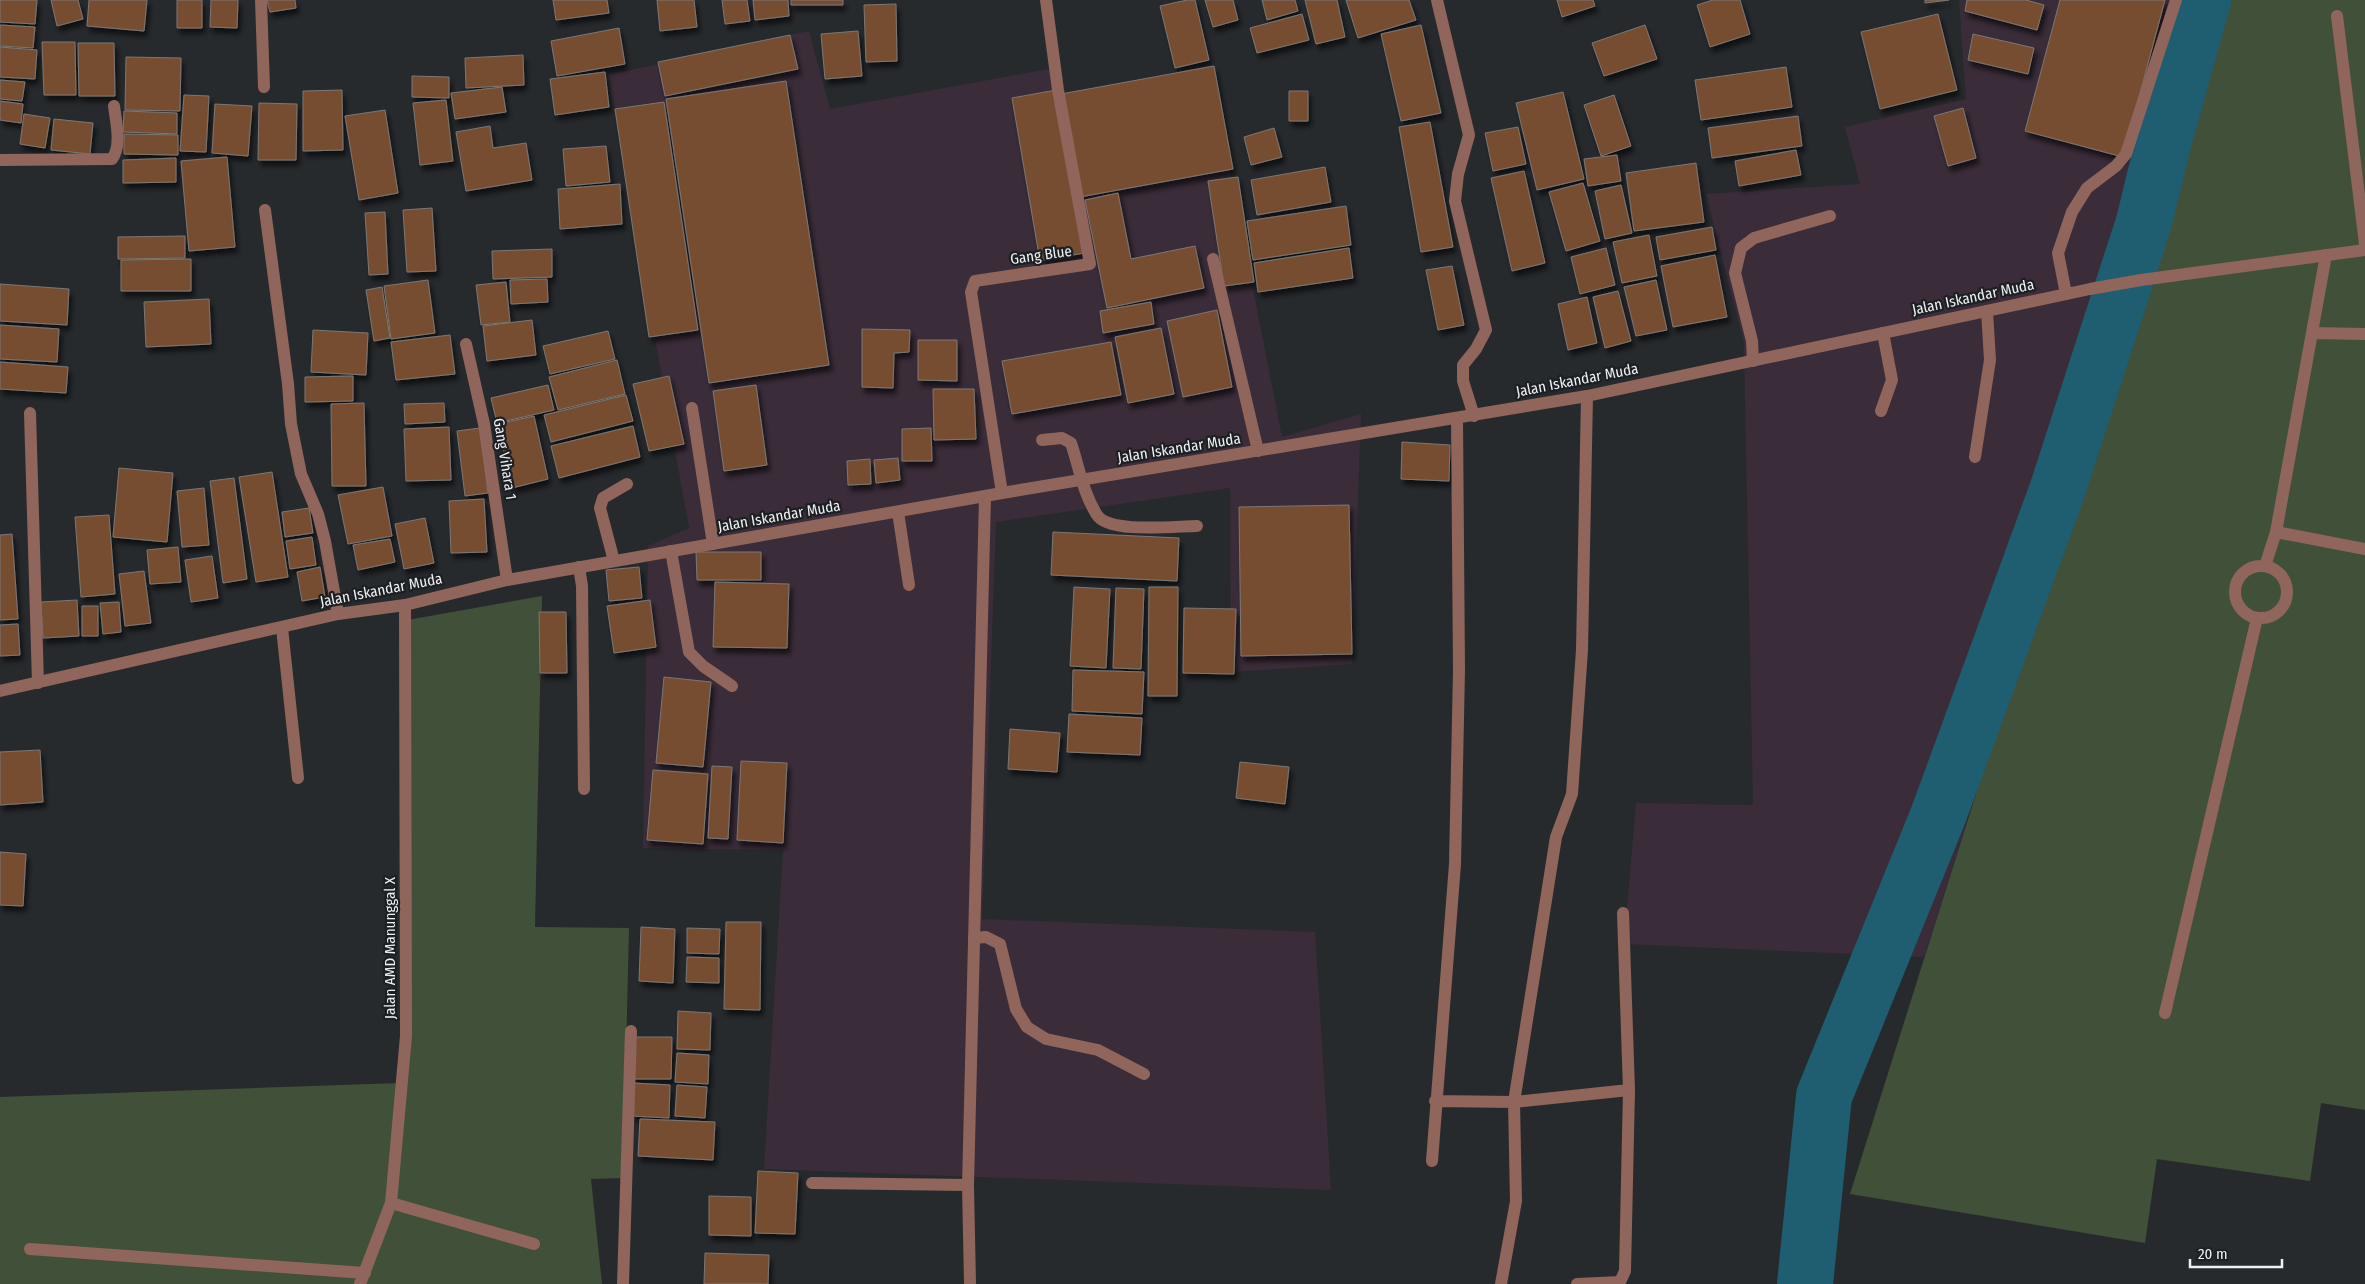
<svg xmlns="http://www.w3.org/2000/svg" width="2365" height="1284" viewBox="0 0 2365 1284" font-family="'Fira Sans Condensed',sans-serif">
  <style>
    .industrial { fill: #3a2c39 }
    .green { fill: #415139 }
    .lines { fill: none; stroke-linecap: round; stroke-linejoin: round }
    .river { stroke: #1e5e70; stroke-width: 56 }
    .building { fill: #774e31; stroke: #7c7774; filter: url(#shadow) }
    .service { stroke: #90655b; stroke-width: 12 }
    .minor { stroke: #90655b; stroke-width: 12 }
    .tertiary { stroke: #90655b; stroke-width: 12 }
    .labels { text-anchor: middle; stroke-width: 4.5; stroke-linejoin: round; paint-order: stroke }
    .street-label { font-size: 15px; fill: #eff1f4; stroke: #1d2023 }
  </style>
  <defs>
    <filter id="shadow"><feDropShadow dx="3" dy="5.5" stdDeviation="2.5" flood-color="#0009"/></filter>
  </defs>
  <rect width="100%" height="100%" fill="#272a2d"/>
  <path class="industrial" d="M 1959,0 L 2220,0 L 2125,321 L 1924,957 L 1624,944 L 1636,803 L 1753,805 L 1744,343 L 1706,194 L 1860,184 L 1845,127 L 1966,99 Z
    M 809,31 L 830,109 L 1054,68 L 1055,102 L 1210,69 L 1282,437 L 1361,414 L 1352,664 L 1231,672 L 1230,488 L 996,522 L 982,919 L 1315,932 L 1331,1190 L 764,1169 L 783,850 L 643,848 L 648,546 L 689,528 L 608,75 Z"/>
  <path class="green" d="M 2220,0 L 2365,0 L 2365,1110 L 2321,1103 L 2310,1181 L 2157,1159 L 2145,1243 L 1850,1194 L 2125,321 Z
    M 542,596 L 535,927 L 629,928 L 623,1178 L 591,1179 L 602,1284 L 0,1284 L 0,1097 L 400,1083 L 402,621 Z"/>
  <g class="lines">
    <path class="river" d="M 1805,1284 L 1824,1096 L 1938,816 L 2057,491 L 2144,222 L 2163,143 L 2203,0"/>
  </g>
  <path class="building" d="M 0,0 L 37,0 L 35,24 L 0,22 Z
    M 51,0 L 78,0 L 83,19 L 57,26 Z
    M 89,0 L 147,0 L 144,31 L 87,26 Z
    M 177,0 L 202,0 L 202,28 L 177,28 Z
    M 211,0 L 238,0 L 237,28 L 210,27 Z
    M 267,0 L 295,0 L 296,8 L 270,12 Z
    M 553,0 L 607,0 L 609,13 L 556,20 Z
    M 657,0 L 694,0 L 697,27 L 660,31 Z
    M 722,0 L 747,0 L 750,21 L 725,24 Z
    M 753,0 L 788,0 L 789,16 L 755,20 Z
    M 791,0 L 843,0 L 843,5 L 791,5 Z
    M 1187,0 L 1195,0 L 1209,60 L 1175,68 L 1160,6 Z
    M 1205,0 L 1233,0 L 1238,20 L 1213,27 Z
    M 1262,0 L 1295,0 L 1298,11 L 1267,20 Z
    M 1305,0 L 1337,0 L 1345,37 L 1316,44 Z
    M 1346,0 L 1409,0 L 1416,20 L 1358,38 Z
    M 1557,0 L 1593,0 L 1595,6 L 1562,17 Z
    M 1713,0 L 1740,0 L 1750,34 L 1710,47 L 1697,5 Z
    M 1925,0 L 1949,0 L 1925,3 Z
    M 1967,0 L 2026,0 L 2044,5 L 2037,30 L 1965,11 Z
    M 2060,0 L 2165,0 L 2123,157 L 2025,131 Z
    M 896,4 L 897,61 L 866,62 L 864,5 Z
    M 1302,14 L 1309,40 L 1257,53 L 1250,28 Z
    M 1938,14 L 1957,90 L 1880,109 L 1861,32 Z
    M 0,25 L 35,27 L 33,48 L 0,46 Z
    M 1421,25 L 1441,113 L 1401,121 L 1381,34 Z
    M 1645,25 L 1657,59 L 1604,76 L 1592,43 Z
    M 619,28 L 625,64 L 557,76 L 551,41 Z
    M 858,31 L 862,76 L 825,79 L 821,34 Z
    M 1973,34 L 2034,48 L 2028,74 L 1968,60 Z
    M 790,35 L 798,69 L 665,96 L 658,62 Z
    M 42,42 L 75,42 L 76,95 L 44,95 Z
    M 78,43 L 114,43 L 115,96 L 79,96 Z
    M 0,47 L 37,50 L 35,79 L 0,77 Z
    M 523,55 L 524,85 L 466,88 L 465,58 Z
    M 126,57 L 181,58 L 180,111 L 125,110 Z
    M 1214,66 L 1233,169 L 1080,197 L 1061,94 Z
    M 1786,67 L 1792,107 L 1701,120 L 1695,80 Z
    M 605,72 L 609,107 L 555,115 L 550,79 Z
    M 412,76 L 449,77 L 449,98 L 412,97 Z
    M 0,80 L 25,82 L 22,101 L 0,99 Z
    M 786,81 L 829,365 L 709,383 L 666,99 Z
    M 502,87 L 506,112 L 455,119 L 451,93 Z
    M 342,90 L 343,150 L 303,151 L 303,91 Z
    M 1056,90 L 1084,253 L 1040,261 L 1012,98 Z
    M 1289,91 L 1308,91 L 1308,121 L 1289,121 Z
    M 1563,92 L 1584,179 L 1537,190 L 1516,103 Z
    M 184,95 L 209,96 L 206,152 L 180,151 Z
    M 1614,95 L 1631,146 L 1601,156 L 1584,105 Z
    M 446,100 L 453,161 L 420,165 L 413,103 Z
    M 0,101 L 23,104 L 21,123 L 0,120 Z
    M 664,102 L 698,330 L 649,337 L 615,109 Z
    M 259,103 L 297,104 L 296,160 L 258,160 Z
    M 215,104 L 252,106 L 248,156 L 212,153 Z
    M 1963,108 L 1976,158 L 1948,166 L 1934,116 Z
    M 385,110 L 398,193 L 359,200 L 345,116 Z
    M 124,111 L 177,113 L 177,134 L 123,132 Z
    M 24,114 L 50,118 L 45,148 L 20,144 Z
    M 1798,116 L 1802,146 L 1712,158 L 1708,128 Z
    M 54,119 L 93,123 L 90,154 L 51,150 Z
    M 1430,122 L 1453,247 L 1421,252 L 1399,127 Z
    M 490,126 L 493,148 L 526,143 L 532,180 L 466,191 L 456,132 Z
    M 1518,127 L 1526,164 L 1493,171 L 1485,133 Z
    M 1274,128 L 1282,157 L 1251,165 L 1244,137 Z
    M 124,134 L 178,135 L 178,155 L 124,154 Z
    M 606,146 L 610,182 L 566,186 L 563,149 Z
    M 1796,150 L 1801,175 L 1739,186 L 1735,161 Z
    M 1617,155 L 1621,181 L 1588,186 L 1584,159 Z
    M 227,157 L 235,247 L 189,251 L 181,161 Z
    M 176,158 L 176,182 L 123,183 L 123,160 Z
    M 1696,163 L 1704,222 L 1634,231 L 1626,173 Z
    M 1325,167 L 1331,202 L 1257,215 L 1251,180 Z
    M 1524,171 L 1545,263 L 1512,271 L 1491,178 Z
    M 1238,177 L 1254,282 L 1224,286 L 1208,181 Z
    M 1583,183 L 1600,241 L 1566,251 L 1549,192 Z
    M 620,184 L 622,224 L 560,229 L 558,189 Z
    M 1621,185 L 1632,233 L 1605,239 L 1595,191 Z
    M 1118,193 L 1131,259 L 1195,246 L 1204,288 L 1107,308 L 1085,200 Z
    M 1346,206 L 1351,245 L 1253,260 L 1247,221 Z
    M 432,208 L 436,271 L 407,272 L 403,210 Z
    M 385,212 L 388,274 L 369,275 L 365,213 Z
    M 1712,227 L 1716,250 L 1660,260 L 1656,237 Z
    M 1649,235 L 1657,276 L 1622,283 L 1613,242 Z
    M 185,236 L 185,258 L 118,259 L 118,237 Z
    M 1349,248 L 1353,278 L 1258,292 L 1254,263 Z
    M 1606,248 L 1615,285 L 1580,294 L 1571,257 Z
    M 552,249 L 552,277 L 493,279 L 492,251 Z
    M 1715,255 L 1727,317 L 1673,327 L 1661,266 Z
    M 191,259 L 191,291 L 121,291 L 121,260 Z
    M 1452,266 L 1464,325 L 1438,330 L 1426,270 Z
    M 547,279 L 548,302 L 511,304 L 510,280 Z
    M 428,280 L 435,333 L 391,339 L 384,286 Z
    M 1656,280 L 1667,330 L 1636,336 L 1624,287 Z
    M 506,282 L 510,322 L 481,325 L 476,285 Z
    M 0,284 L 69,289 L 67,325 L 0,321 Z
    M 382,287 L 390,338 L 374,341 L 366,290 Z
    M 1618,291 L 1631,341 L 1605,348 L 1593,297 Z
    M 1587,297 L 1597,343 L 1568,350 L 1558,304 Z
    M 209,299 L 211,344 L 146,347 L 144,302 Z
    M 1151,302 L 1154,324 L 1103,333 L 1100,311 Z
    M 1217,310 L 1232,387 L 1183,397 L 1167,321 Z
    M 532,320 L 536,355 L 487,361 L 483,326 Z
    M 0,325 L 59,329 L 57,362 L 0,359 Z
    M 1161,328 L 1174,394 L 1128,403 L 1115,337 Z
    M 862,329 L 910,330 L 909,352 L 894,353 L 893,388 L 862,387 Z
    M 313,330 L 368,333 L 366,375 L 311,372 Z
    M 608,331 L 615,359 L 550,374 L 543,346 Z
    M 450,335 L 455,374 L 396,380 L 391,342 Z
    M 918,340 L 957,340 L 957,381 L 918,380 Z
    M 1111,342 L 1121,395 L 1012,414 L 1002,361 Z
    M 617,360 L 625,394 L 558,410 L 549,377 Z
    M 0,362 L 68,367 L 66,393 L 0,389 Z
    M 353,376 L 353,401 L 305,402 L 305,377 Z
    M 669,376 L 684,444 L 649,451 L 633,384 Z
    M 548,385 L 554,410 L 497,423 L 491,398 Z
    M 756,385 L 767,465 L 724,471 L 713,391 Z
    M 933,389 L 974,389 L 976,439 L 934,440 Z
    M 626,395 L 633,421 L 551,442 L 544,415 Z
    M 364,403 L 366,486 L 332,486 L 331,404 Z
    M 444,403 L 445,422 L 405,424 L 404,404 Z
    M 534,416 L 548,479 L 512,488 L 498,424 Z
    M 633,426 L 640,457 L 559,478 L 551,446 Z
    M 449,427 L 451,480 L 406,481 L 404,429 Z
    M 480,428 L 488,493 L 465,496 L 457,431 Z
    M 931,428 L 932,461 L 902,461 L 902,429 Z
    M 1402,442 L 1450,445 L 1449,481 L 1401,479 Z
    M 898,458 L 900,480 L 876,483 L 874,460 Z
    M 870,459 L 871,484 L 848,485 L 847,461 Z
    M 119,468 L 173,473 L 167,542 L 113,537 Z
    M 272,472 L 288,577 L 256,582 L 239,477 Z
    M 234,478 L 247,579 L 223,583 L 210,481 Z
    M 383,487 L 392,536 L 348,544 L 338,495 Z
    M 204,488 L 209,545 L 182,547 L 177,491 Z
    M 484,499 L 487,552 L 451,553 L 449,501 Z
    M 1349,505 L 1352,654 L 1241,656 L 1239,507 Z
    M 309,508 L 313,533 L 285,537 L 282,512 Z
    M 109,515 L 115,594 L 81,597 L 75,517 Z
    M 425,518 L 434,563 L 404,569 L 395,524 Z
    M 1053,532 L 1179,538 L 1177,581 L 1051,575 Z
    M 12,534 L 18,619 L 0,620 L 0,535 Z
    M 312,537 L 316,565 L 290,569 L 286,541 Z
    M 390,539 L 395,562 L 358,570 L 353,545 Z
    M 178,547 L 181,582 L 150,584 L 147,550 Z
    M 696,552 L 761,552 L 761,580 L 697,580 Z
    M 212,556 L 218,598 L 191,602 L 185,560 Z
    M 320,567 L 325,597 L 302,601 L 297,572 Z
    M 639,567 L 642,598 L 609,601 L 606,570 Z
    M 144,571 L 151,623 L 125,626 L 119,574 Z
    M 715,582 L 789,584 L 787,648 L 713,647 Z
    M 1074,587 L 1110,589 L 1106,668 L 1070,666 Z
    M 1149,587 L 1178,587 L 1177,696 L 1148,696 Z
    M 1116,588 L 1144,589 L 1141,669 L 1113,668 Z
    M 77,600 L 79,636 L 43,638 L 41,602 Z
    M 650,600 L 656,647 L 614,653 L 607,606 Z
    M 119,602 L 121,632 L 103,634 L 100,603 Z
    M 82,606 L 98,606 L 98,636 L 82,636 Z
    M 1184,608 L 1236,609 L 1234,674 L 1183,673 Z
    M 539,612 L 566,612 L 567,673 L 540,673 Z
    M 18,624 L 20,655 L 0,656 L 0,625 Z
    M 1073,670 L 1144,672 L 1142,714 L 1072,711 Z
    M 664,677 L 711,682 L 703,767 L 656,763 Z
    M 1069,714 L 1142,718 L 1140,755 L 1067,752 Z
    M 1010,729 L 1060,733 L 1057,772 L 1008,769 Z
    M 40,750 L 43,802 L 0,805 L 0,752 Z
    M 741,761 L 787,763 L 783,843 L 737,840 Z
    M 1240,762 L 1289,767 L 1285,804 L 1236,798 Z
    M 712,766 L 732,767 L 728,839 L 708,838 Z
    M 653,770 L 708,774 L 703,844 L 647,840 Z
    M 0,852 L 26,854 L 23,906 L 0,905 Z
    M 726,922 L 761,922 L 760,1010 L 724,1009 Z
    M 641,927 L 675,929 L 673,983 L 639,981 Z
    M 687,928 L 720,929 L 719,954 L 687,953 Z
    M 687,957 L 719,958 L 719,983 L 686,982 Z
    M 678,1011 L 711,1013 L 710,1050 L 677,1049 Z
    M 633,1037 L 672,1037 L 671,1079 L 632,1079 Z
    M 677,1053 L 709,1055 L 708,1084 L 675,1082 Z
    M 633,1083 L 670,1085 L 669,1118 L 632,1116 Z
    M 677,1085 L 707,1087 L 705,1118 L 675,1116 Z
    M 640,1119 L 715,1122 L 713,1160 L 638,1156 Z
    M 758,1171 L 798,1173 L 795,1234 L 755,1233 Z
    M 709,1196 L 751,1197 L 751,1236 L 709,1235 Z
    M 705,1253 L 769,1255 L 768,1284 L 704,1284 Z"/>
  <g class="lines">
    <path class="service" d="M 1437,0 L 1469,135 L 1458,174 L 1455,201 L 1486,330 L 1476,349 L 1463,365 L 1463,381 L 1474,416
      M 2337,16 L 2365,244
      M 1213,259 L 1258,451
      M 2066,294 L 2058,253 L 2072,212 L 2087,188 L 2116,166 L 2126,154 L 2176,0
      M 2312,333 L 2365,334
      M 1753,361 L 1752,341 L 1735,273 L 1741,248 L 1754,238 L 1830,216
      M 692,408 L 713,544
      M 1881,411 L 1892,380 L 1883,333
      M 1042,440 L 1062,438 L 1071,443 C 1079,467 1083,493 1097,515 C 1109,534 1176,526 1197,526
      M 1975,457 L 1990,360 L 1987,311
      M 898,512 L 909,585
      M 2276,532 L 2365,549
      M 671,551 L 689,652 L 703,666 L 732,686
      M 614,561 L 600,508 L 603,498 L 627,484
      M2235 592a26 26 0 1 1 52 0a26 26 0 1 1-52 0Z
      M 2265,566 L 2276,532 L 2326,255
      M 579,567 L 582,586 L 584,789
      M 282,628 L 298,778
      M 974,938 L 986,937 L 1000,944 L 1016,1009 L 1027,1027 L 1046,1039 L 1098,1050 L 1144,1074
      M 2165,1013 L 2257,618
      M 391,1203 L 534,1244
      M 30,1249 L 365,1273"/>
    <path class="minor" d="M 261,0 L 264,87
      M 0,160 L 112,159 C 122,146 116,122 114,106
      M 265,210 L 288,384 L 291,424 L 301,474 L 318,514 L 325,541 L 338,614
      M 466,344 L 484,424 L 507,580
      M 30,413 L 38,683
      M 1002,493 L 971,292 L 975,281 L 1090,264 L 1058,90 L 1046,0
      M 1435,1101 L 1514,1102 L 1629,1090
      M 1432,1161 L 1455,864 L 1459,670 L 1457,419
      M 812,1183 L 968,1185
      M 360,1284 L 391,1203 L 406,1036 L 405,605
      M 623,1284 L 631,1031
      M 970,1284 L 968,1185 L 985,497
      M 1501,1284 L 1516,1201 L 1514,1102 L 1556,837 L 1572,794 L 1582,650 L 1587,396
      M 1577,1284 L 1620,1282 L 1625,1271 L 1629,1090 L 1623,913"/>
    <path class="tertiary" d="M 0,691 L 338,614 L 405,605 L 507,580 L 1002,493 L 1587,396 L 2090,289 L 2141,280 L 2365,250"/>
  </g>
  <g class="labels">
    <g class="street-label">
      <text transform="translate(1041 255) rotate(-8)" y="5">Gang Blue</text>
      <text transform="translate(1973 297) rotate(-12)" y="5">Jalan Iskandar Muda</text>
      <text transform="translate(1577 380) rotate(-11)" y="5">Jalan Iskandar Muda</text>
      <text transform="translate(1179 448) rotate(-9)" y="5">Jalan Iskandar Muda</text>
      <text transform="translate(505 459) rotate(81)" y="5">Gang Vihara 1</text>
      <text transform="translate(779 516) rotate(-10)" y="5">Jalan Iskandar Muda</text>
      <text transform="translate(381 590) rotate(-11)" y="5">Jalan Iskandar Muda</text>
      <text transform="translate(390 948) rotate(-90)" y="5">Jalan AMD Manunggal X</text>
    </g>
  </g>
  <path d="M2190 1259v8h92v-8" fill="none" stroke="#eff1f4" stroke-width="2.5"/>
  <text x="2198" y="1259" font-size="15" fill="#eff1f4" stroke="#1d2023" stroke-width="4" paint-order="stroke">20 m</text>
</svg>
